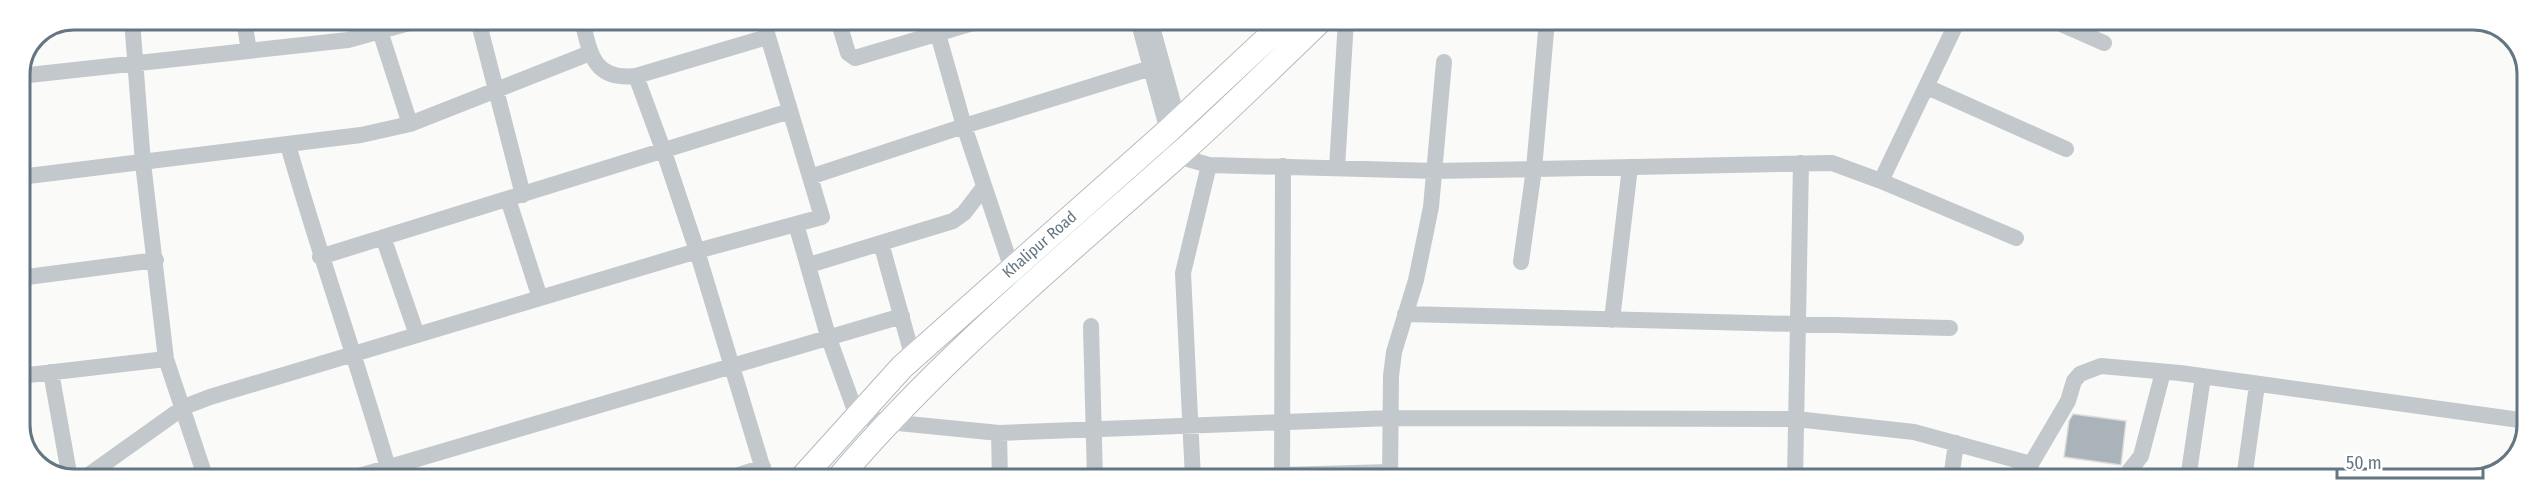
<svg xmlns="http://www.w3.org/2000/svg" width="2547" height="499" viewBox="0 0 2547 499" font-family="'Fira Sans Condensed',sans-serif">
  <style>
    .building { fill: #aab3b9; stroke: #dcdcda; stroke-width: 1.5 }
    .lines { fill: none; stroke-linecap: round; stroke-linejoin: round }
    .secondary-casing { stroke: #b3babf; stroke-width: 26 }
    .street { stroke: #c3c8cc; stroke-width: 16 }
    .secondary { stroke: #fff; stroke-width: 24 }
    .labels { text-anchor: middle; stroke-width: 6; stroke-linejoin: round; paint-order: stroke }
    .street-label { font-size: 16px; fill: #657683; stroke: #fff }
    .rim { fill: none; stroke: #657683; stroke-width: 3 }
  </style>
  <rect width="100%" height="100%" fill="#fafaf8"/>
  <path class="building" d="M 2073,414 L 2126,421 L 2121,465 L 2064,457 L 2069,421 Z"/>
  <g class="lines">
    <defs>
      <path id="secondary" d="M 801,479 L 902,367 L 1168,131 L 1287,20
        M 838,479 C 940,359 1059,261 1176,157 C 1226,113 1273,66 1321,20"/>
    </defs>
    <use href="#secondary" class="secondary-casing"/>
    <path class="street" d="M 132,20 L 143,163 L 166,359 L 206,479
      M 244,20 L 249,51
      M 478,20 L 523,195
      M 582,20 C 590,53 593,81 636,76 L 767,37
      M 838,20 L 848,53 L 855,58 L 983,20
      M 934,20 L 964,126 L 1015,278
      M 1138,20 L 1168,131
      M 1150,20 L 1178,121
      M 1958,20 L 1881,181 L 2016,238
      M 2052,20 L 2104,43
      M 380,31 L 410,124
      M 20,76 L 348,40 L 420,20
      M 636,76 L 664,152 L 697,251 L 766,479
      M 1927,87 L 2066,149
      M 288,145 C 320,257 359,366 391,478
      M 1170,154 L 1209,165 L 1436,171 L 1832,163 L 1881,181
      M 1337,168 L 1346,20
      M 20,177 L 361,135 L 410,124 L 590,53
      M 810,177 L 964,126 L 1151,68
      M 508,199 L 540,298
      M 796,224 L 828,336 L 857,416 L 888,422 L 999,433 L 1391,418 L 1796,419 L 1914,432 L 2031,464
      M 383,237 L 417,335
      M 881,243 L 913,358
      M 320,257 L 790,111
      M 1521,262 L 1534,169 L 1547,20
      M 809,265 L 953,221 L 964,213 L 984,187
      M 20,278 L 156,260
      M 1405,314 L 1950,328
      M 1612,320 L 1630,167
      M 1091,326 L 1095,479
      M 51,372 L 70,479
      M 20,376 L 166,359
      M 999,433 L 1000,479
      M 1282,475 L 1390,472
      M 83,479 L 184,407 L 210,397 L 697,251 L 822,217 L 763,20
      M 349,479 L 902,316
      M 726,479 L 763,467
      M 1193,479 L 1183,273 L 1209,165
      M 1282,479 L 1283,166
      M 1390,479 L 1391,376 L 1394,352 L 1416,280 L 1431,207 L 1444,62
      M 1795,479 L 1801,163
      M 1951,479 L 1956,443
      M 2029,479 L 2031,464 L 2068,401 L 2074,381 L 2080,374 L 2101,366 L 2180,373 L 2527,421
      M 2123,479 L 2141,456 L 2163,372
      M 2188,479 L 2203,377
      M 2244,479 L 2257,385"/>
    <use href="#secondary" class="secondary"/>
  </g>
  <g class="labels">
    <g class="street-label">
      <text transform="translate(1039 244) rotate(-41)" y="6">Khalipur Road</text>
    </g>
  </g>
  <path d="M0 0H2547V499H0ZM74 30H2473A44 44 0 0 1 2517 74V425A44 44 0 0 1 2473 469H74A44 44 0 0 1 30 425V74A44 44 0 0 1 74 30Z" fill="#fff" fill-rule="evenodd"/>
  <path class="rim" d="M74 30H2473A44 44 0 0 1 2517 74V425A44 44 0 0 1 2473 469H74A44 44 0 0 1 30 425V74A44 44 0 0 1 74 30Z"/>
  <path d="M2337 469v9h146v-9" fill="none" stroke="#657683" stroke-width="3"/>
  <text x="2346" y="469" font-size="18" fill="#657683" stroke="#ffffff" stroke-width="4.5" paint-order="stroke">50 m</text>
</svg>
